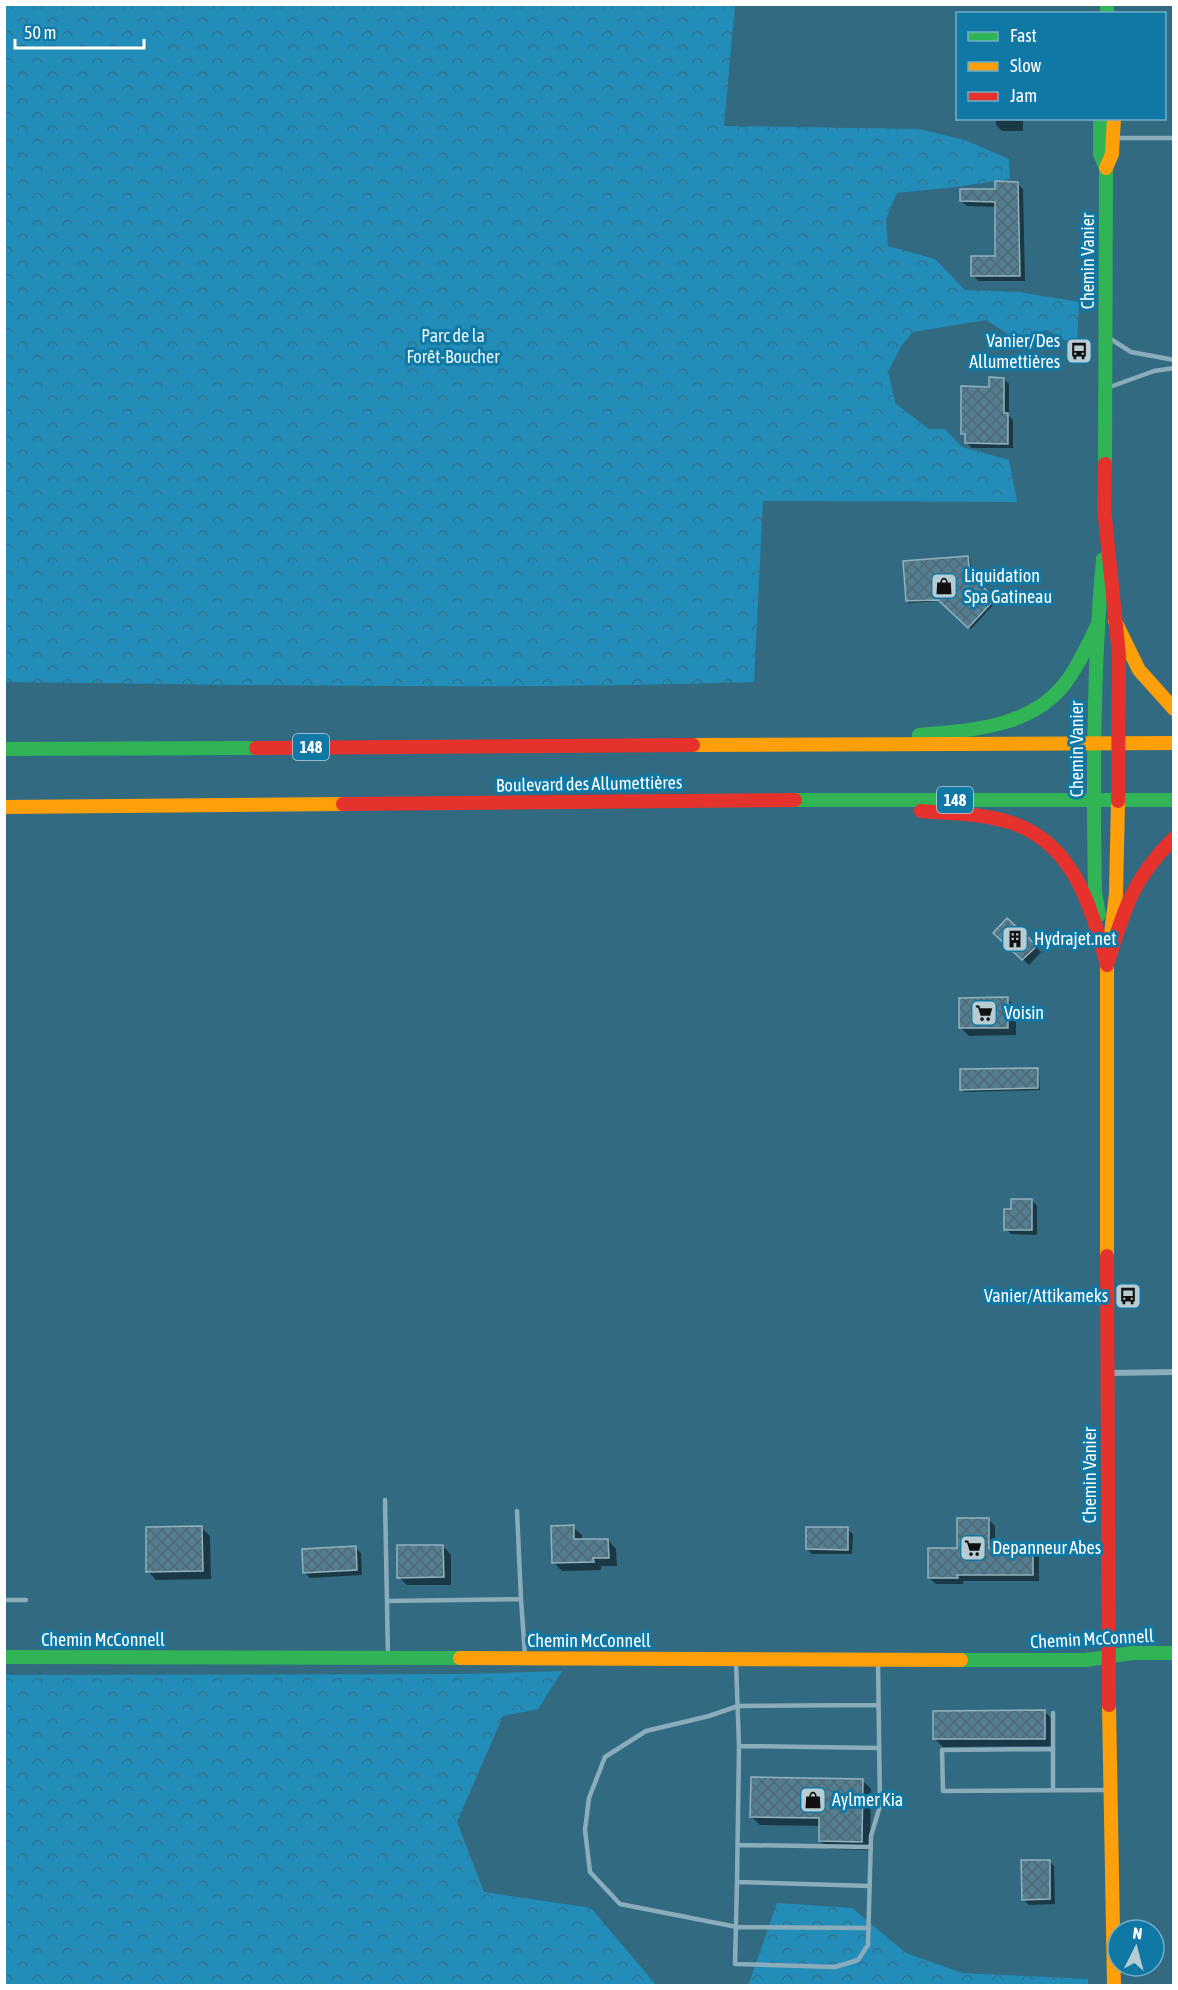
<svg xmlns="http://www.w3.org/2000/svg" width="1178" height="1990" viewBox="0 0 1178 1990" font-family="'Asap Condensed',sans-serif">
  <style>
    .forest { fill: url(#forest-crowns) }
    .shadow { fill: #0007 }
    .building { fill: url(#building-cross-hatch); stroke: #93b2bf; stroke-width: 1.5 }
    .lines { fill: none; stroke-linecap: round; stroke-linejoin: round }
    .lane { stroke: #8bacba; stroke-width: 4.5 }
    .street { stroke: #8bacba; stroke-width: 6 }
    .fast { stroke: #30b455; stroke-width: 14 }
    .slow { stroke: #ff9f0a; stroke-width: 14 }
    .jam { stroke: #e5322d; stroke-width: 14 }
    .labels { text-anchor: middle; stroke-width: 6; stroke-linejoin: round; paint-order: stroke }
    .shield { fill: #1078a4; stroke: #b7d6e4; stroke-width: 1.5 }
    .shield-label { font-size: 16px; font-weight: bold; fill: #fff }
    .street-label { font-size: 18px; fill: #fff; stroke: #1078a4 }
    .park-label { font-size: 18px; fill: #e6f8fe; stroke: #1078a4 }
    .poi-label { font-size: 18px; fill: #fff; stroke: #1078a4; text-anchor: start }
  </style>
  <defs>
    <pattern id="forest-crowns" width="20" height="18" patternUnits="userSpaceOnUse" patternTransform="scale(1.5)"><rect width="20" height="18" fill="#228db8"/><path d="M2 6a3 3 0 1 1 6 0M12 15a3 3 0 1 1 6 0" fill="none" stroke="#33738d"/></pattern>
    <pattern id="building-cross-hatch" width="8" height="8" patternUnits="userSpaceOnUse" patternTransform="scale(1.5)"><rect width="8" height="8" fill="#547f92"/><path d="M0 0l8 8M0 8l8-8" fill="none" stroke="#506872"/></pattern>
  </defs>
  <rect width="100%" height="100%" fill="#326a82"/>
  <path class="forest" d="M 5,4 L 735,5 L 724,126 L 919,129 L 965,140 L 1009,159 L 1010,179 L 955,187 L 897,193 L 886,219 L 888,246 L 935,259 L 965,290 L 1019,292 L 1079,302 L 1077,347 L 1047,330 L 1018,341 L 986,320 L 913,332 L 902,345 L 888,372 L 896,404 L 929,429 L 945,429 L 962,447 L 1009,460 L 1017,502 L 763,501 L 754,682 C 504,690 254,685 5,682 Z
    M 562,1671 L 538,1709 L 503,1716 L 457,1822 L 484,1892 L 591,1908 L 656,1985 L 5,1985 L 5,1675 L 466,1674 Z
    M 777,1903 L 852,1908 L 906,1953 L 962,1973 L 1088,1979 L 1088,1985 L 748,1986 Z"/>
  <path class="shadow" d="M 996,118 L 1023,118 L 1023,131 L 1002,131 L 996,125 Z
    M 1017,183 L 1023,189 L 1025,281 L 978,281 L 973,275 L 996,257 L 997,207 L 967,206 L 961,201 Z
    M 1004,379 L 1009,384 L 1009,416 L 1013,420 L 1013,448 L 972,448 L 966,442 L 966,437 L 962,433 L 991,388 Z
    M 968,557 L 970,559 L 972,578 L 996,602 L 971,629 L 942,601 L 909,603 L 907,601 Z
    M 1007,920 L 1041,952 L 1029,965 L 995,933 Z
    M 1007,999 L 1016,1007 L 1016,1035 L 969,1036 L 961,1028 Z
    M 1037,1069 L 1039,1071 L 1040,1090 L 964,1092 L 962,1089 Z
    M 1032,1200 L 1037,1206 L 1037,1235 L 1011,1234 L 1006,1229 L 1013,1211 Z
    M 989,1520 L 995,1526 L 995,1549 L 1032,1549 L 1039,1556 L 1039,1581 L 963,1581 L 963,1584 L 936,1584 L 929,1578 Z
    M 573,1527 L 582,1535 L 582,1541 L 608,1540 L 616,1549 L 617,1566 L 601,1566 L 601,1570 L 562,1571 L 554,1563 Z
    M 202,1528 L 210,1536 L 211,1579 L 156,1580 L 148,1571 Z
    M 847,1529 L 853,1534 L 852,1554 L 812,1554 L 807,1549 Z
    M 443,1546 L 451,1555 L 451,1585 L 407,1585 L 399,1577 Z
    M 355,1548 L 361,1553 L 362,1575 L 310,1578 L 305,1573 Z
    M 1045,1712 L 1053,1720 L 1053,1746 L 943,1747 L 934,1738 Z
    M 863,1781 L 871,1789 L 870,1850 L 829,1849 L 820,1841 L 820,1826 L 760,1825 L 752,1817 Z
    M 1049,1861 L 1054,1866 L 1055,1904 L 1029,1905 L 1023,1899 Z
    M 1172,1882 L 1174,1882 L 1174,1908 L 1172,1907 Z"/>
  <path class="building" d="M 995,181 L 1018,182 L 1020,276 L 971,276 L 971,256 L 995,256 L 995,202 L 960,201 L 960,189 L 995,189 Z
    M 989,377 L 1004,378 L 1004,413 L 1008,413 L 1008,444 L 965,443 L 965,434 L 961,434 L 961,386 L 989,387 Z
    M 968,556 L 970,574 L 995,599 L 968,628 L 938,600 L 906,601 L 903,561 Z
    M 1007,918 L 1037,946 L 1022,960 L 993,933 Z
    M 1008,997 L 1008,1028 L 959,1028 L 959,998 Z
    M 1038,1068 L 1038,1088 L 960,1090 L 960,1069 Z
    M 1011,1199 L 1032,1199 L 1032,1230 L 1004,1230 L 1004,1209 L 1011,1209 Z
    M 957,1518 L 989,1518 L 989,1548 L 1033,1548 L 1033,1575 L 957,1575 L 958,1578 L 928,1578 L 928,1548 L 957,1548 Z
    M 574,1525 L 574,1539 L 608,1539 L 609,1558 L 593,1558 L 594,1562 L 552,1563 L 551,1526 Z
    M 202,1526 L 203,1571 L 146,1572 L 146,1527 Z
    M 806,1527 L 848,1527 L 848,1550 L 806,1549 Z
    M 397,1545 L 443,1545 L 444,1577 L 397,1578 Z
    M 356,1546 L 357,1570 L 303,1573 L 302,1549 Z
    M 1045,1710 L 1045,1739 L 933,1739 L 933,1711 Z
    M 751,1777 L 863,1779 L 862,1842 L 819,1841 L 819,1818 L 750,1817 Z
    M 1021,1860 L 1050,1860 L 1050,1899 L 1022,1900 Z"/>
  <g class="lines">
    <path class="lane" d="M 1116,138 L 1174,138
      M 1109,338 L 1131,352 L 1174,360
      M 1107,388 L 1154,371 L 1174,368
      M 385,1500 L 388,1656
      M 521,1599 L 525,1656
      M 4,1600 L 26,1600
      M 387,1601 L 521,1599 L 517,1511
      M 736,1662 L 739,1746 L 879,1748
      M 1053,1749 L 942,1750 L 943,1791 L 1107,1790
      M 1053,1790 L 1053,1713
      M 738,1845 L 871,1847
      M 737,1882 L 739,1746
      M 870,1886 L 737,1882 L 735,1964 L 835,1967 L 858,1960 L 868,1945 L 871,1836 L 880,1806 L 878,1663
      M 869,1928 L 737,1927 L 620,1904 L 590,1872 L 585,1830 L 589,1798 L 605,1757 L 646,1731 L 709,1716 L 738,1706 L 878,1705"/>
    <path class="street" d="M 1109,1373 L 1174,1372"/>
    <path class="fast" d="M 1107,4 L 1107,14
      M 1100,118 L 1100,154 L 1106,168 L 1105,464
      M 919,735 C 970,730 1032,728 1066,682 C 1079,665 1087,646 1097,626
      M 4,749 L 256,748
      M 795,800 L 1174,800
      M 1099,915 L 1095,892 C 1093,781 1093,670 1103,559
      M 4,1657 L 460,1658
      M 961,1660 L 1086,1660 L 1132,1653 L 1174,1653"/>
    <path class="slow" d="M 1106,168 L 1112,154 L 1114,118
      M 1115,621 L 1139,670 L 1174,709
      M 693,745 L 1174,743
      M 4,807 L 343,804
      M 1107,1256 L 1107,965 L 1116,894 L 1118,801
      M 460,1658 L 961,1660
      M 1109,1705 L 1114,1986"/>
    <path class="jam" d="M 1105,464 L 1104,508 L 1119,655 L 1118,801
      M 256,748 L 693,745
      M 343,804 L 795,800
      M 921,811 C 951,814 983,813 1012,823 C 1075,844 1091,908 1107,965
      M 1107,965 C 1124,910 1132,879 1174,838
      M 1107,1256 L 1109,1705"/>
  </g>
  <defs>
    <symbol id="bus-square" viewBox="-11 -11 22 22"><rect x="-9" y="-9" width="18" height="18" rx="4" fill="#b7cbd3" stroke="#1078a4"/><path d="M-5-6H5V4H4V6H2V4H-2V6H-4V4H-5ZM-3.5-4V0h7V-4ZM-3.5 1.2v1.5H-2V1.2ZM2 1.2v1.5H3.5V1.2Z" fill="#111"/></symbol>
    <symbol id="shop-square" viewBox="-11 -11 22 22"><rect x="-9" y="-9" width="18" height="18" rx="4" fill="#b7cbd3" stroke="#1078a4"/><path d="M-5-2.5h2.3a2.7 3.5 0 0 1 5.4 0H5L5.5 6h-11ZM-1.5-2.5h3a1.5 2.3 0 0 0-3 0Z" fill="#111"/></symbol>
    <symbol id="building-square" viewBox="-11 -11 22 22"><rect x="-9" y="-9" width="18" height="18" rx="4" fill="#b7cbd3" stroke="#1078a4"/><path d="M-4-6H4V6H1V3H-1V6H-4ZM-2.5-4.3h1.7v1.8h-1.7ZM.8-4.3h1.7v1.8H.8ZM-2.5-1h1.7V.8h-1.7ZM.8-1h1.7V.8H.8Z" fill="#111"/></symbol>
    <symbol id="supermarket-square" viewBox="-11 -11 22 22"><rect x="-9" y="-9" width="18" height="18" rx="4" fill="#b7cbd3" stroke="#1078a4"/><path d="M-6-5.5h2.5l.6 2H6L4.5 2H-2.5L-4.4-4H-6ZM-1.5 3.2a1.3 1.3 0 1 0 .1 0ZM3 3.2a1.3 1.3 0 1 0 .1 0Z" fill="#111"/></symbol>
  </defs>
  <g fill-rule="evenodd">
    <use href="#bus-square" x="1064" y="336" width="30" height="30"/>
    <use href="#shop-square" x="929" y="571" width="30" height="30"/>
    <use href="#building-square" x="1000" y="924" width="30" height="30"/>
    <use href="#supermarket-square" x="969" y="998" width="30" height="30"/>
    <use href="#bus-square" x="1113" y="1281" width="30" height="30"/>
    <use href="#supermarket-square" x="958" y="1533" width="30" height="30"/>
    <use href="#shop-square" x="798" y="1785" width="30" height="30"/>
  </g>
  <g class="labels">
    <g class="shield">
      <rect x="293" y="734" width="36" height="26" rx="4.5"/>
      <rect x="937" y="787" width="36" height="26" rx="4.5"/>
    </g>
    <g class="shield-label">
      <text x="311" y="753">148</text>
      <text x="955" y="806">148</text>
    </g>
    <g class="street-label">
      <text transform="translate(1088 261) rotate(-90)" y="6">Chemin Vanier</text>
      <text transform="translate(1077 749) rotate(-90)" y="6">Chemin Vanier</text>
      <text transform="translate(589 784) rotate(-1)" y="6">Boulevard des Allumettières</text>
      <text transform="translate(1090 1475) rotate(-90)" y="6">Chemin Vanier</text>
      <text transform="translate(1092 1639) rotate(-3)" y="6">Chemin McConnell</text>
      <text x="103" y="1646">Chemin McConnell</text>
      <text x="589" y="1647">Chemin McConnell</text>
    </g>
    <g class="park-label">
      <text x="453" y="342">Parc de la<tspan x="453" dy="21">Forêt-Boucher</tspan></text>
    </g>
    <g class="poi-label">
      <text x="1060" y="347" text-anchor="end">Vanier/Des<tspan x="1060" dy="21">Allumettières</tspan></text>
      <text x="964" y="582">Liquidation<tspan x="964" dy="21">Spa Gatineau</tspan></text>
      <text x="1034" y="945">Hydrajet.net</text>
      <text x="1004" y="1019">Voisin</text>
      <text x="1108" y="1302" text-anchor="end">Vanier/Attikameks</text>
      <text x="992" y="1554">Depanneur Abes</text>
      <text x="832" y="1806">Aylmer Kia</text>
    </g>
  </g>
  <rect width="1178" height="1990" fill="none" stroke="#ffffff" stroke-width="12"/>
  <rect x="956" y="12" width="210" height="108" fill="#1078a4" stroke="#70aec8" stroke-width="1.5"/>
  <rect x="968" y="32" width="30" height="9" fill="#30b455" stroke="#70aec8" stroke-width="1.5"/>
  <text x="1010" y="42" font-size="18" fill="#ffffff">Fast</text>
  <rect x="968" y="62" width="30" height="9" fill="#ff9f0a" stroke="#70aec8" stroke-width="1.5"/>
  <text x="1010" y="72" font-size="18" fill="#ffffff">Slow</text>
  <rect x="968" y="92" width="30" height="9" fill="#e5322d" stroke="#70aec8" stroke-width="1.5"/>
  <text x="1010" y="102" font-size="18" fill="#ffffff">Jam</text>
  <g transform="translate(1136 1948) rotate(6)"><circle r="28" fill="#1078a4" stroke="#70aec8" stroke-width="1.5"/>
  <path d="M0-4.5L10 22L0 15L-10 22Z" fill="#b7cbd3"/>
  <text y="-9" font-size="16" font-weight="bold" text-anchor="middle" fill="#ffffff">N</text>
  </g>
  <path d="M15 39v9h129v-9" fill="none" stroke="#ffffff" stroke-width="3"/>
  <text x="24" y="39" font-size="18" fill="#ffffff" stroke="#1078a4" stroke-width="4.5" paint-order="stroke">50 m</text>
</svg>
